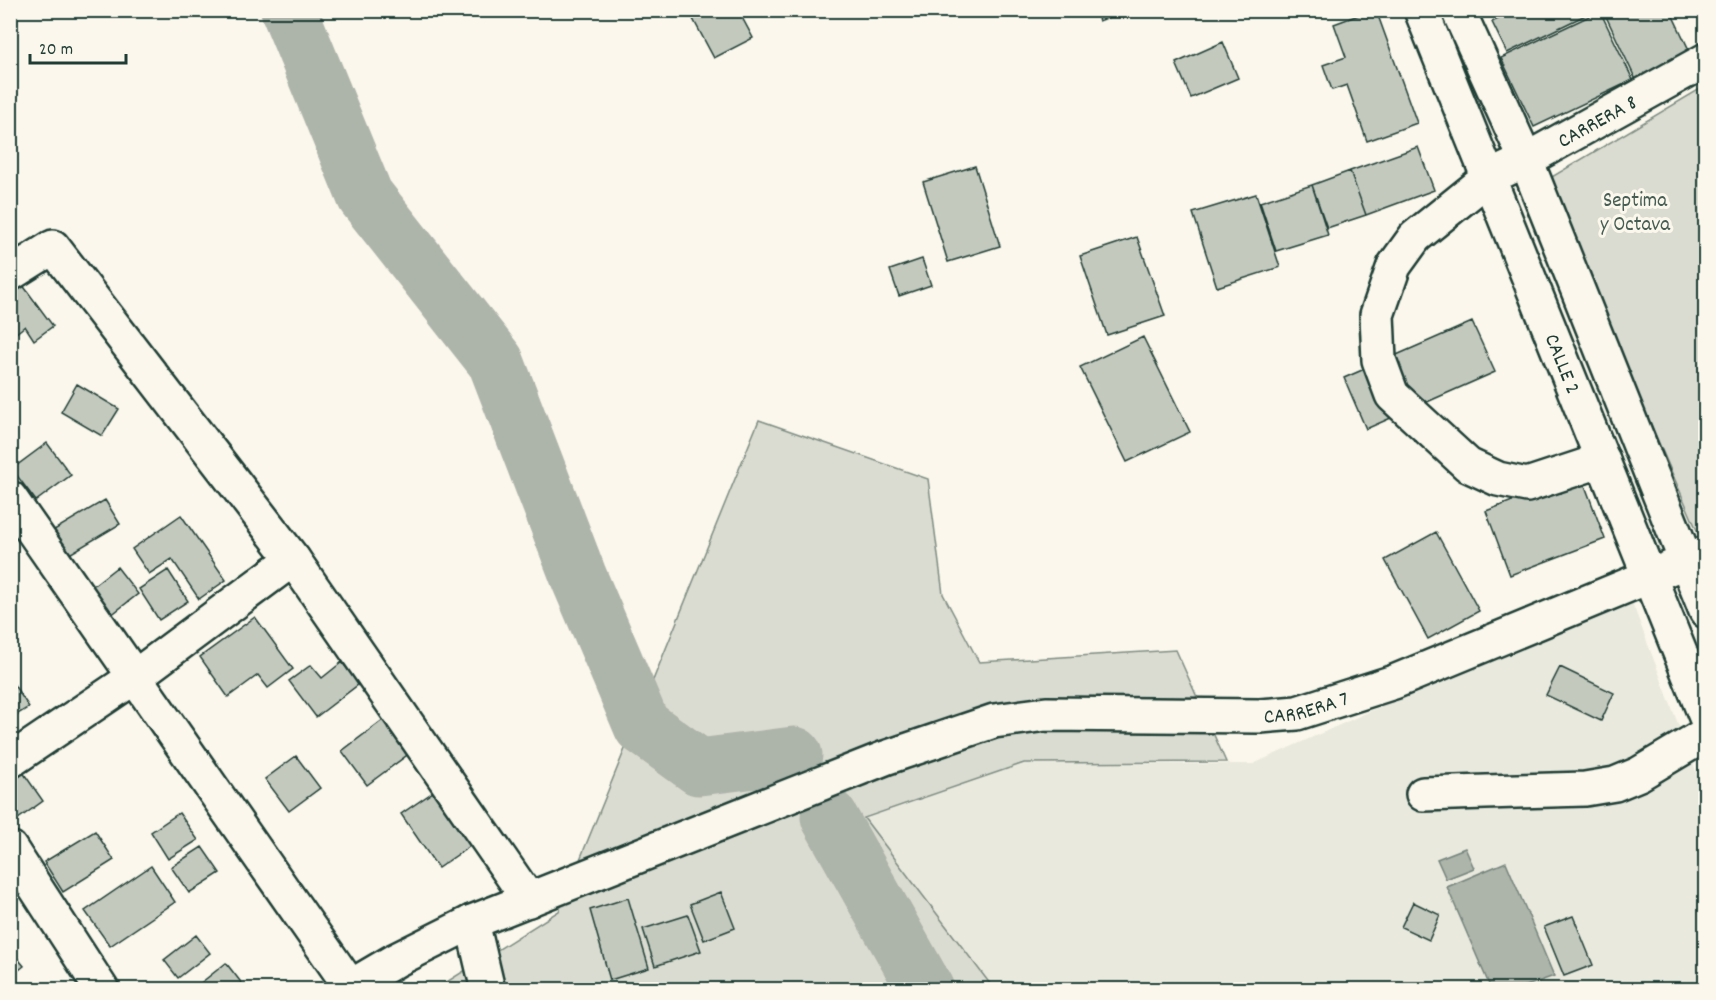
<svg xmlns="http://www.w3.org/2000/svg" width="1716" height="1000" viewBox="0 0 1716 1000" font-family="Dekko,sans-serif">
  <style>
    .built { fill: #eae9de }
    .green { fill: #dbdcd1; stroke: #7d8c82; stroke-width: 1.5 }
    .water { fill: #adb4aa; stroke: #74847b; stroke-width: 1.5 }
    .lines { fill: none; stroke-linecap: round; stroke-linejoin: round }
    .river { stroke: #adb4aa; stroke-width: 57 }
    .building { fill: #c4c9be; stroke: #1f3d34; stroke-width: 1.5 }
    .minor-casing { stroke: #1f3d34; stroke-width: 38 }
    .major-casing { stroke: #1f3d34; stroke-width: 38 }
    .minor { stroke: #fbf7ec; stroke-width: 33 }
    .major { stroke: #fbf7ec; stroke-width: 33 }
    .labels { text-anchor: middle; stroke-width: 6; stroke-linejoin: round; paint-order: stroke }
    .street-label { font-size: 21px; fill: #1f3d34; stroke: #fbf7ec }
    .park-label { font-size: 21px; fill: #455d53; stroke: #fbf7ec }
  </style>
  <rect width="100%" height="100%" fill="#fbf7ec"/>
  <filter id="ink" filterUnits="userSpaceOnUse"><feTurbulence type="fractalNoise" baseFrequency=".0167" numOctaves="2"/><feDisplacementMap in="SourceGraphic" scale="12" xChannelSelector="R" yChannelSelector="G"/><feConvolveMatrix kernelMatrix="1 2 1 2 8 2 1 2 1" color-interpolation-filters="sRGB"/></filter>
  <g filter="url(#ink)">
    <path class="built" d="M 1629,594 L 1705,795 L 1705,989 L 994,989 L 863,819 L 1024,763 L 1253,764 Z"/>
    <path class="green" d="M 1705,86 L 1705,532 L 1699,535 L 1545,181 Z
      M 759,420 L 928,479 L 943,594 L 979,662 L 1176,650 L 1226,762 L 1024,763 L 864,818 L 994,989 L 434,990 L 559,911 Z"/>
    <path class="water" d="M 1465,848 L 1474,868 L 1446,879 L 1437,859 Z
      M 1506,862 L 1554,976 L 1518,989 L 1491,989 L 1447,887 Z"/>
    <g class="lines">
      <path class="river" d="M 289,10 L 365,196 L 496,362 L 579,578 L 642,726 L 699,767 L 794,755
        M 829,817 L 926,990"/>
    </g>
    <path class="building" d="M 705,10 L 738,10 L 753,38 L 714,58 L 692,17 Z
      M 1095,10 L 1128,10 L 1099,21 Z
      M 1372,10 L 1376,10 L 1417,123 L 1367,141 L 1347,85 L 1332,90 L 1323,65 L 1346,57 L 1334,24 Z
      M 1516,10 L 1596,10 L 1507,53 L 1492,22 Z
      M 1603,10 L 1670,10 L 1691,54 L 1636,80 Z
      M 1600,11 L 1633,80 L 1534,127 L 1501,58 Z
      M 1223,42 L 1238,78 L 1191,98 L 1176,63 Z
      M 1418,147 L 1434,190 L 1366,215 L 1350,171 Z
      M 975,166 L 1000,246 L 948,262 L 923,182 Z
      M 1350,171 L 1366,215 L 1327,228 L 1312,185 Z
      M 1312,185 L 1328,235 L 1276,251 L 1260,202 Z
      M 1256,194 L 1280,267 L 1217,287 L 1193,213 Z
      M 10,232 L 21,250 L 10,256 Z
      M 1137,237 L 1165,316 L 1107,335 L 1080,256 Z
      M 922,259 L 931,285 L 899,296 L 890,270 Z
      M 22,284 L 53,326 L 34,340 L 25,326 L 15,334 L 10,328 L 10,292 Z
      M 1472,322 L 1495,372 L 1366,429 L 1344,378 Z
      M 1143,337 L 1190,432 L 1127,462 L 1080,367 Z
      M 77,384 L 119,409 L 102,436 L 61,412 Z
      M 47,443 L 71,475 L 36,501 L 12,469 Z
      M 1581,475 L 1605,539 L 1510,575 L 1486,511 Z
      M 105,500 L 120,524 L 63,558 L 49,533 Z
      M 181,515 L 226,580 L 199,599 L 172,559 L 149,574 L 132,549 Z
      M 1436,532 L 1479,611 L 1428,639 L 1385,560 Z
      M 117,567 L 138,594 L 106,619 L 85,592 Z
      M 168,570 L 188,601 L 159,620 L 139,589 Z
      M 255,617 L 293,669 L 268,688 L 258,675 L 228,697 L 200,657 Z
      M 342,662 L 359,684 L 316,717 L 289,681 L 311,665 L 322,678 Z
      M 1560,667 L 1614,693 L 1601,721 L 1546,695 Z
      M 10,679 L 29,707 L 10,719 Z
      M 392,713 L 418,747 L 367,785 L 342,751 Z
      M 296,756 L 320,788 L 289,811 L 265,779 Z
      M 20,768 L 43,801 L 18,819 L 10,809 L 10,775 Z
      M 436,790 L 473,844 L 438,868 L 401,814 Z
      M 179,813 L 198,840 L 168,859 L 151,832 Z
      M 95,831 L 114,860 L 63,892 L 44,862 Z
      M 202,847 L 220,873 L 189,893 L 171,867 Z
      M 151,866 L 175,902 L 110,946 L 85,911 Z
      M 721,892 L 735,928 L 704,940 L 690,904 Z
      M 628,898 L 649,968 L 610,980 L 590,910 Z
      M 1413,902 L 1440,915 L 1429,940 L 1401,927 Z
      M 688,915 L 701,951 L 655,966 L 643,929 Z
      M 1573,916 L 1593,965 L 1564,976 L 1544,927 Z
      M 196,935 L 210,953 L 178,978 L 164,960 Z
      M 10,949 L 24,966 L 10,977 Z
      M 226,963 L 247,990 L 192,990 Z"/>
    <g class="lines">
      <defs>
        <g id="minor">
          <path d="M 10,274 L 53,247 L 293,559 L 529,900"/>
          <path id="s1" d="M 1603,460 L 1527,485 L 1498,479 L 1468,465 L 1392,395 L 1379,360 L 1377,315 L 1394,266 L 1415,237 L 1488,178 L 1526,160 L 1706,60"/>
          <path d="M 10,498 L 350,986"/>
          <path d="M 10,761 L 136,676 L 293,559"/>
          <path d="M 1423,794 L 1585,789 L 1615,784 L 1639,774 L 1706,734"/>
          <path d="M 10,848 L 102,990"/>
          <path d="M 472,922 L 488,990"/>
          <path id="s2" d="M 345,990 L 396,960 L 472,922 L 885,758 L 994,721 L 1046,714 L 1260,716 L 1297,713 L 1394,682 L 1706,553"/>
        </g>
        <g id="major">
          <path id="s3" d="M 1421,10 L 1706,717"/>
          <path d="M 1458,10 L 1526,160 L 1706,611"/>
        </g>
      </defs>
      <use href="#minor" class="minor-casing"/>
      <use href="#major" class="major-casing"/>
      <use href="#minor" class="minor"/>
      <use href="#major" class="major"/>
    </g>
  </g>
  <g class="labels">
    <g class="street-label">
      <text dy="7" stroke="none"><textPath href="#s1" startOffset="633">CARRERA 8</textPath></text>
      <text dy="7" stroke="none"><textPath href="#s3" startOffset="381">CALLE 2</textPath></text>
      <text dy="7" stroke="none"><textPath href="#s2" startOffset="1017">CARRERA 7</textPath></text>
    </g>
    <g class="park-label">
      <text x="1635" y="206">Septima<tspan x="1635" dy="24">y Octava</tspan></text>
    </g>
  </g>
  <rect width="1716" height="1000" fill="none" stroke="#fbf7ec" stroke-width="36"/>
  <rect x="18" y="18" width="1680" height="964" fill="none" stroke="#1f3d34" stroke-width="2" filter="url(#ink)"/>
  <path d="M30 54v9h96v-9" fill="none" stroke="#1f3d34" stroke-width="3"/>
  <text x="39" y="54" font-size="18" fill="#1f3d34" stroke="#fbf7ec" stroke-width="4.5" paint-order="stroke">20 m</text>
</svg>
